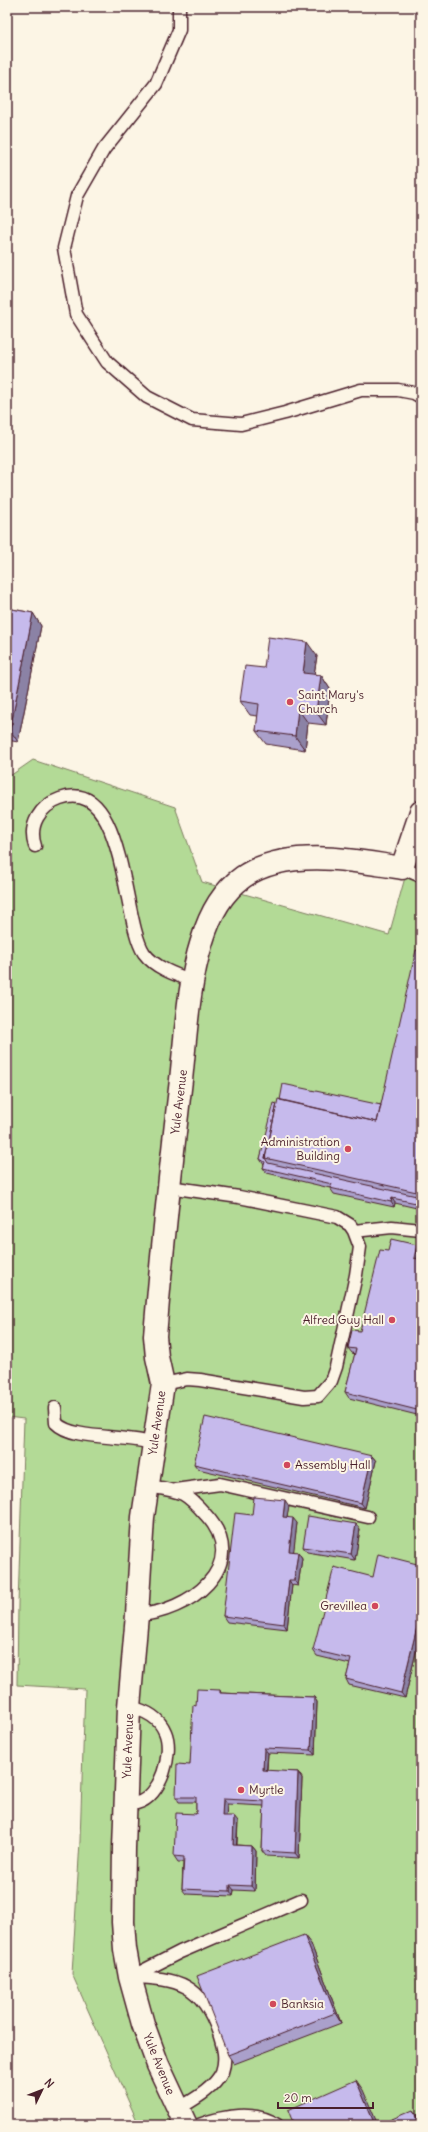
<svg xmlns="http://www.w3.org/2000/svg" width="428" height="2132" viewBox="0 0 428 2132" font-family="Delius,sans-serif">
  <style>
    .green { fill: #b3da96; stroke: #7e7c60 }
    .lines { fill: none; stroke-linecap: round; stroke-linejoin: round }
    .lane-casing { stroke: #4a1f2b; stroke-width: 15 }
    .street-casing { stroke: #4a1f2b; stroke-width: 25 }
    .lane { stroke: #fcf5e5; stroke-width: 12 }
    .street { stroke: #fcf5e5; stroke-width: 22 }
    .wall { fill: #aaa0cb; stroke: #4a1f2b }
    .shaded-wall { fill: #8b82a5; stroke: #4a1f2b }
    .building { fill: #c6baec; stroke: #4a1f2b }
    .poi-dot { fill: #d1495b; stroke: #fcf5e5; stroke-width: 1.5 }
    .labels { text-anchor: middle; stroke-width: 4; stroke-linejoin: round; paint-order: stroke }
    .poi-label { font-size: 12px; fill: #4a1f2b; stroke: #fcf5e5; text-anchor: start }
    .street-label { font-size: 12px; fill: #4a1f2b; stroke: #fcf5e5 }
  </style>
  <rect width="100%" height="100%" fill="#fcf5e5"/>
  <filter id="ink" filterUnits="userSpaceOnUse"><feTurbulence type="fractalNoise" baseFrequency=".025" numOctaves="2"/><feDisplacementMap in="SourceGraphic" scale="8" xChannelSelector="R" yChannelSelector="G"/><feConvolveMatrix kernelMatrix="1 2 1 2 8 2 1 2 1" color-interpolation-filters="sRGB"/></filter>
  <g filter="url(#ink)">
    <path class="green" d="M 33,760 L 175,807 L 202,882 L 389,935 L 421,820 L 421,2125 L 139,2125 L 72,1974 L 80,1841 L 85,1689 L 17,1685 L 18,1604 L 24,1419 L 7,1417 L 7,778 Z"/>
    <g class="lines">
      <defs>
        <path id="lane" d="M 179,7 L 179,30 L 156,84 L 104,149 L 77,196 L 64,248 L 76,314 L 107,362 L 147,397 L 192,420 L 241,424 L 285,413 L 361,390 L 398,390 L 414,393 L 421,397
          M 35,846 C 28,825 40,806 60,799 C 126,775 122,921 144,953 C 155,968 176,975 193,981
          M 402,868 L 421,876
          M 354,1231 L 392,1227 L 421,1230
          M 163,1384 L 187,1379 L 200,1380 L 304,1397 L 318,1396 L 331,1381 L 336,1367 L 356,1275 L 360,1247 L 354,1231 L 350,1225 L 337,1217 L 239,1197 L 169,1187
          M 55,1408 L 56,1423 C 73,1441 128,1434 154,1444
          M 175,1490 L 220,1484 L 368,1517
          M 137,1615 C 187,1613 253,1566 206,1515 C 199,1507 192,1499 183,1494 C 172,1489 160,1488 147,1486
          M 125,1803 C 129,1803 134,1803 137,1803 C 161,1797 174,1752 165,1732 C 159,1717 144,1710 129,1707
          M 133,1976 L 180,1952 L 301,1900
          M 130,1977 C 179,1978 202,1984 219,2033 C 223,2046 227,2058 222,2072 C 214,2089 193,2100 178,2109
          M 199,2125 C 223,2116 255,2110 277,2125"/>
        <path id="street" d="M 186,2125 L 158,2065 L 143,2024 L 130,1977 L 125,1949 L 123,1922 L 124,1848 L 129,1707 L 137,1615 L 143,1517 L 163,1384 L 157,1357 L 155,1336 C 162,1250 171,1165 181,1080 C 186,1034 188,985 202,941 C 209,917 222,892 243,877 C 286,847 354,860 402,868 L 421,812"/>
      </defs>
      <use href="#lane" class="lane-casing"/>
      <use href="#street" class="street-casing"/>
      <use href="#lane" class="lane"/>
      <use href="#street" class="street"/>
    </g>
    <path class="wall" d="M 7,608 L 33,613 L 41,626 L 18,742 L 7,740 Z
      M 317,656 L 314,674 L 321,675 L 330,689 L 326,725 L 308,723 L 305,750 L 266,744 L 256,731 L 258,716 L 250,715 L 240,701 L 264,668 Z
      M 421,951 L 421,1209 L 395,1203 L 394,1207 L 334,1194 L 330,1188 L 267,1173 L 263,1168 L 264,1165 L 260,1159 L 277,1104 L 381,1105 Z
      M 419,1259 L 421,1260 L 421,1416 L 349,1398 L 345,1392 L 355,1354 L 352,1353 L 348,1348 L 360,1331 Z
      M 372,1456 L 376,1461 L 365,1508 L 198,1469 L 194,1464 Z
      M 289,1506 L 287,1517 L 297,1523 L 293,1552 L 298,1552 L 302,1558 L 298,1586 L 292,1585 L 287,1629 L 227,1622 L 223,1616 L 252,1515 Z
      M 356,1524 L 360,1529 L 355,1560 L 307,1552 L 303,1547 Z
      M 421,1565 L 421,1631 L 405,1698 L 349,1685 L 346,1679 L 350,1664 L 317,1656 L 313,1650 L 373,1577 Z
      M 220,1690 L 221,1693 L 314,1697 L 317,1702 L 315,1755 L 268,1753 L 267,1771 L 298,1772 L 302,1778 L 299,1858 L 266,1856 L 262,1851 L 264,1806 L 227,1804 L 226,1816 L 238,1821 L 237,1845 L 252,1846 L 256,1851 L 255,1891 L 234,1890 L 233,1896 L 186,1894 L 182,1889 L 183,1862 L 178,1862 L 174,1856 L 196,1814 L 196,1802 L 179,1802 L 176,1797 L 190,1765 L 196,1706 Z
      M 311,1944 L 341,2023 L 234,2064 L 228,2055 Z"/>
    <path class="shaded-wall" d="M 33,613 L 41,626 L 18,742 L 10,730 Z
      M 307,642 L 317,656 L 312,687 L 303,673 Z
      M 321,675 L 330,689 L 326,725 L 316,712 Z
      M 298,709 L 308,723 L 305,750 L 295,736 Z
      M 392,1198 L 395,1203 L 394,1207 L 391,1202 Z
      M 417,1245 L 421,1251 L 418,1264 L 414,1258 Z
      M 372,1456 L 376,1461 L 365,1508 L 361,1503 Z
      M 285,1500 L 289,1506 L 286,1522 L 283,1517 Z
      M 293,1518 L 297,1523 L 293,1557 L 289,1551 Z
      M 356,1524 L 360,1529 L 355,1560 L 351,1554 Z
      M 298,1552 L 302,1558 L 298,1586 L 294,1580 Z
      M 289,1580 L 292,1585 L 287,1629 L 284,1624 Z
      M 421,1610 L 421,1631 L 405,1698 L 401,1693 Z
      M 314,1697 L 317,1702 L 315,1755 L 311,1750 Z
      M 264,1748 L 268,1753 L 266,1776 L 263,1770 Z
      M 298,1772 L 302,1778 L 299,1858 L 295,1853 Z
      M 223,1799 L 227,1804 L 226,1821 L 222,1816 Z
      M 234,1816 L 238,1821 L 236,1851 L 233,1845 Z
      M 252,1846 L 256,1851 L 255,1891 L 251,1886 Z
      M 230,1885 L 234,1890 L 233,1896 L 230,1891 Z
      M 304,1935 L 311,1944 L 341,2023 L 335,2013 Z
      M 356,2080 L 363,2090 L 378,2125 L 375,2125 Z
      M 413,2110 L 420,2120 L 421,2122 L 421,2125 L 420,2125 Z"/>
    <path class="building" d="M 7,608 L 33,613 L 10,730 L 7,729 Z
      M 268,637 L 307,642 L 303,673 L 321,675 L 316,712 L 298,709 L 295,736 L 256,731 L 259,704 L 240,701 L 245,666 L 264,668 Z
      M 416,950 L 421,951 L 421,1193 L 265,1158 L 278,1099 L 377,1122 Z
      M 283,1084 L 381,1105 L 377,1122 L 280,1100 Z
      M 274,1103 L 277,1104 L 265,1158 L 268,1163 L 421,1197 L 421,1204 L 392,1198 L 391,1202 L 330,1188 L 332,1184 L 263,1168 L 265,1162 L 260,1159 Z
      M 391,1239 L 417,1245 L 414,1258 L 421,1260 L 421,1283 L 420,1289 L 421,1289 L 421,1411 L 345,1392 L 356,1349 L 348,1348 L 352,1330 L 360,1331 L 380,1250 L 388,1251 Z
      M 205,1417 L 372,1456 L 361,1503 L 194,1464 Z
      M 254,1497 L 285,1500 L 283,1517 L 293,1518 L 289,1551 L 298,1552 L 294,1580 L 289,1580 L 284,1624 L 223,1616 L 235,1513 L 252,1515 Z
      M 308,1516 L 356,1524 L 351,1554 L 303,1547 Z
      M 378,1554 L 421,1565 L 421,1610 L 401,1693 L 346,1679 L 351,1659 L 313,1650 L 334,1567 L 373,1577 Z
      M 197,1689 L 220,1690 L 220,1693 L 314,1697 L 311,1750 L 264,1748 L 263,1770 L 298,1772 L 295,1853 L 262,1851 L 264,1801 L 223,1799 L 222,1816 L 234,1816 L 233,1845 L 252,1846 L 251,1886 L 230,1885 L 230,1891 L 182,1889 L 184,1857 L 174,1856 L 176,1813 L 196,1814 L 196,1797 L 176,1797 L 177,1764 L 190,1765 L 193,1705 L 196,1706 Z
      M 304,1935 L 335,2013 L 228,2055 L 197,1976 Z
      M 356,2080 L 375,2125 L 294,2125 L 288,2110 Z
      M 413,2110 L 420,2125 L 378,2125 Z"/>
  </g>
  <g class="poi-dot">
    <circle cx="290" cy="702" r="4"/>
    <circle cx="348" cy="1149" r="4"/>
    <circle cx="392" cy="1320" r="4"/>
    <circle cx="287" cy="1465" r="4"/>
    <circle cx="375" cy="1606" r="4"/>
    <circle cx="241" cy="1790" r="4"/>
    <circle cx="273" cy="2004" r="4"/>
  </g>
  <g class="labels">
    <g class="poi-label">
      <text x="298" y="699">Saint Mary's<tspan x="298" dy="14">Church</tspan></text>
      <text x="340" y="1146" text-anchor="end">Administration<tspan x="340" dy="14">Building</tspan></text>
      <text x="384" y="1324" text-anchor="end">Alfred Guy Hall</text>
      <text x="295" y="1469">Assembly Hall</text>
      <text x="367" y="1610" text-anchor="end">Grevillea</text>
      <text x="249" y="1794">Myrtle</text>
      <text x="281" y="2008">Banksia</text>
    </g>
    <g class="street-label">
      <text transform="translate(179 1102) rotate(-83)" y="4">Yule Avenue</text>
      <text transform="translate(157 1423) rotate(-82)" y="4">Yule Avenue</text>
      <text transform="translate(128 1746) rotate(-88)" y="4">Yule Avenue</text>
      <text transform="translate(159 2064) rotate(68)" y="4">Yule Avenue</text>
    </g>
  </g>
  <rect width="428" height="2132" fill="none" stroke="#fcf5e5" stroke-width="24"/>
  <rect x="12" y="12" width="404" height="2108" fill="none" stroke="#4a1f2b" stroke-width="1.5" filter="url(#ink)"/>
  <g transform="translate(42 2090) rotate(47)" stroke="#fcf5e5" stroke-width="3" paint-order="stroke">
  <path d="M0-3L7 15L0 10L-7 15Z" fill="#4a1f2b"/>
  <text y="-6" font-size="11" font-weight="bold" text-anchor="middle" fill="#4a1f2b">N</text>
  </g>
  <path d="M278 2102v6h95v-6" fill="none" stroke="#4a1f2b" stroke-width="2"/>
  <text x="284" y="2102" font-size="12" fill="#4a1f2b" stroke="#fcf5e5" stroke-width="3" paint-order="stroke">20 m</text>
</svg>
